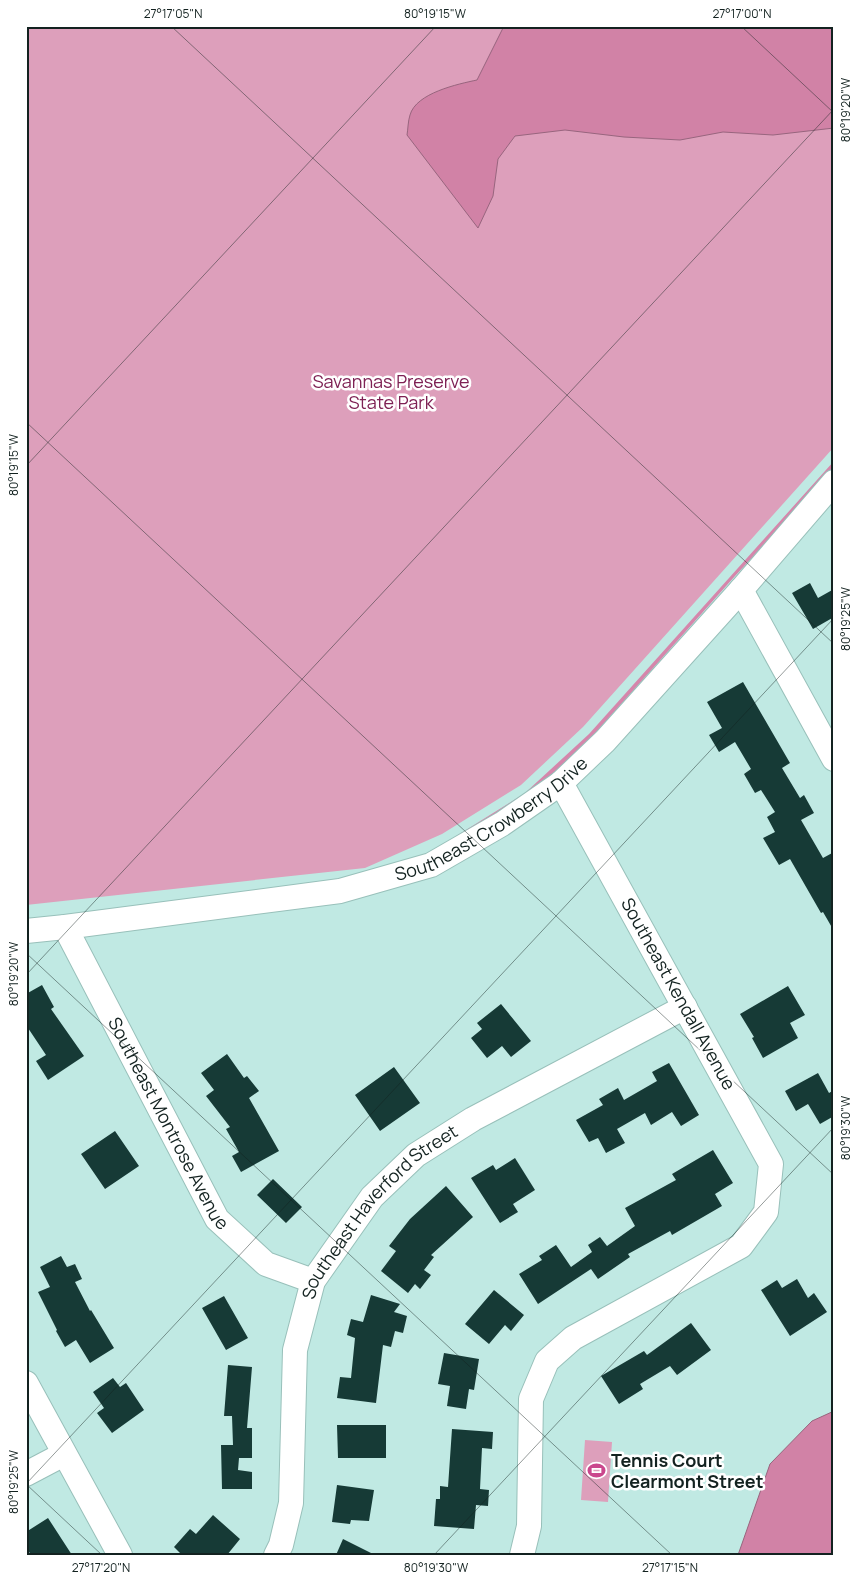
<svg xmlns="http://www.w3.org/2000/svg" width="860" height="1581" viewBox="0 0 860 1581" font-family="Manrope,sans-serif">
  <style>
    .green { fill: #dd9fbb }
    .forest { fill: #d586ab }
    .water { fill: #d182a6; stroke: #98657e }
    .building { fill: #163a36 }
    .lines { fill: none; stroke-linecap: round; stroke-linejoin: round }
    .minor-casing { stroke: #98c0ba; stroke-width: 26 }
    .minor { stroke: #fff; stroke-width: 24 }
    .ticks { fill: none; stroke: #132220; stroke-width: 1; stroke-opacity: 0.45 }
    .labels { text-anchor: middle; stroke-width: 5; stroke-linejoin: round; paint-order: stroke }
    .park-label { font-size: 18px; fill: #7e2154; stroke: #fff }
    .street-label { font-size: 18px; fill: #132220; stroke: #fff }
    .poi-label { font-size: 18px; font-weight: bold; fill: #132220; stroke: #fff; text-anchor: start }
    .neatline { fill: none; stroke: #132220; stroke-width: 2 }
    .ticks-label { font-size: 12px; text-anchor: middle; fill: #132220 }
  </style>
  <rect width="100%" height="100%" fill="#c0e9e3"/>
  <path class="green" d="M 26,26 L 834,26 L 834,447 L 583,727 L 521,785 L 442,834 L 365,868 L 26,905 Z
    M 585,1440 L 612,1442 L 608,1502 L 581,1500 Z"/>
  <path class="forest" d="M 834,461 L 834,469 L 735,576 L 566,766 L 484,824 L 453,838 L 525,793 L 589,734 Z"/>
  <path class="water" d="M 504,26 L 834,26 L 834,128 L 773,135 L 723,132 L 680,140 L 624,137 L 565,130 L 515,136 L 498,159 L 493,196 L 478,228 L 407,135 C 408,129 408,121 410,115 C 416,93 458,84 477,80 Z
    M 834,1411 L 834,1555 L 738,1555 L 770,1464 L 812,1421 Z"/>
  <path class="building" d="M 810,583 L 818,598 L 834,589 L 834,617 L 813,629 L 792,593 Z
    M 743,682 L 790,763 L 782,768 L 800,798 L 804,795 L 814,813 L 801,820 L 823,858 L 834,852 L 834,931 L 823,912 L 821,913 L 790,859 L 779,865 L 763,838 L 775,832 L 767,817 L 775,812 L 761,790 L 755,793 L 744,774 L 751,769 L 735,742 L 719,752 L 709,735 L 722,728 L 707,702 Z
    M 42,985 L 54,1007 L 51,1009 L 84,1056 L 48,1080 L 36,1061 L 46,1055 L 26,1025 L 26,994 Z
    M 788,986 L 805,1015 L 790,1023 L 798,1038 L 763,1058 L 752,1038 L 754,1037 L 740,1014 Z
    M 501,1004 L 531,1041 L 511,1057 L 502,1046 L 487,1058 L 471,1038 L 482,1029 L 477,1023 Z
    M 227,1054 L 244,1078 L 247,1076 L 259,1091 L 249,1098 L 279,1151 L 241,1172 L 232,1156 L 239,1152 L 226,1129 L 230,1127 L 206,1096 L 214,1090 L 201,1073 Z
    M 669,1063 L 699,1115 L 681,1126 L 672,1112 L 651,1125 L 645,1113 L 617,1129 L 625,1143 L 606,1153 L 598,1138 L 589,1142 L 576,1120 L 603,1105 L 599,1099 L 618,1088 L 624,1100 L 657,1081 L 652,1072 Z
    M 394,1067 L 420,1103 L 380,1131 L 355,1095 Z
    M 818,1073 L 829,1093 L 834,1090 L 834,1116 L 820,1124 L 808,1104 L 796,1111 L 785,1091 Z
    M 115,1131 L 139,1166 L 105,1189 L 81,1154 Z
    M 713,1150 L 733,1183 L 715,1194 L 722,1206 L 672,1235 L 670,1231 L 628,1254 L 630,1257 L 598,1279 L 591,1269 L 538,1304 L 519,1274 L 542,1260 L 539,1256 L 556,1245 L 571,1267 L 592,1252 L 588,1245 L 600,1237 L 607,1246 L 635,1226 L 625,1208 L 676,1180 L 672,1174 Z
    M 515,1158 L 535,1190 L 513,1204 L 518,1212 L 500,1223 L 471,1178 L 493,1165 L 496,1170 Z
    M 273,1179 L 302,1207 L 286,1223 L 257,1195 Z
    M 446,1186 L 473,1217 L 431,1255 L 434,1257 L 424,1270 L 431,1275 L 420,1289 L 415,1284 L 408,1293 L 381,1271 L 396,1251 L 389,1246 L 410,1219 Z
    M 61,1256 L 67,1267 L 75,1264 L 82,1279 L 75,1282 L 90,1311 L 91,1310 L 114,1348 L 90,1363 L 76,1340 L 65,1347 L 56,1331 L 57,1330 L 38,1292 L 50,1287 L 40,1267 Z
    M 797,1279 L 808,1298 L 814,1293 L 827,1312 L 790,1336 L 761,1290 L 777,1280 L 782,1288 Z
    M 494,1290 L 524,1315 L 511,1331 L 505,1325 L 489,1344 L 465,1324 Z
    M 371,1295 L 400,1304 L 394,1312 L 407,1316 L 403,1333 L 395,1331 L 391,1347 L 383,1345 L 376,1403 L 337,1398 L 340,1377 L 351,1378 L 355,1338 L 347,1335 L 351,1319 L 363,1322 Z
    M 224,1296 L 248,1338 L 226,1350 L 202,1308 Z
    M 691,1323 L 711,1350 L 677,1375 L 670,1366 L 640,1384 L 643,1389 L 619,1404 L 601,1376 L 644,1351 L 647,1355 Z
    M 444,1353 L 479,1359 L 474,1390 L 469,1389 L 466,1409 L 447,1406 L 450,1386 L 438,1384 Z
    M 228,1365 L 252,1367 L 247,1428 L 252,1428 L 252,1458 L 239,1458 L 238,1470 L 252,1472 L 252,1489 L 222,1489 L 221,1445 L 233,1445 L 232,1416 L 224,1416 Z
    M 113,1378 L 120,1387 L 126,1383 L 144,1410 L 112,1433 L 97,1413 L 104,1408 L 93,1392 Z
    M 337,1425 L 386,1425 L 386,1458 L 338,1458 Z
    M 452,1429 L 493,1432 L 492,1449 L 482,1448 L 480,1489 L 489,1490 L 488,1506 L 476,1505 L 474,1529 L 434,1526 L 436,1499 L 440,1499 L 440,1486 L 448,1487 Z
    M 337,1485 L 374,1490 L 369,1521 L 351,1520 L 350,1524 L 332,1522 Z
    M 213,1515 L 240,1539 L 227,1555 L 182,1555 L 174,1547 L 190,1529 L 196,1534 Z
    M 48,1518 L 72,1555 L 31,1555 L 26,1547 L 26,1532 Z
    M 343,1539 L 375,1555 L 336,1555 Z"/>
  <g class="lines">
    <defs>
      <g id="minor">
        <path d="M 741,590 L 834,759"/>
        <path id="s1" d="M 65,927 L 217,1219 L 266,1264 L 313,1281"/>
        <path id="s2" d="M 26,931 L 65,927 L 340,891 L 431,865 L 502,824 L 561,783 L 605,741 L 741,590 L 834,482"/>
        <path d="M 26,1383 L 120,1555"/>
        <path d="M 26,1474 L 64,1454"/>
        <path id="s3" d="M 276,1555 L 281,1545 L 291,1503 L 295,1350 L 313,1281 L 372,1197 L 416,1155 L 473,1119 L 685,1007"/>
        <path d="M 522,1555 L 529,1526 L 531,1399 L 547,1361 L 573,1338 L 741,1246 L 766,1212 L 771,1164 L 561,783"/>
      </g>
    </defs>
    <use href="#minor" class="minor-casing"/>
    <use href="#minor" class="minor"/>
  </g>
  <path class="ticks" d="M 171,26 L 834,644M 741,26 L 834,113M 26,422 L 834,1175M 26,466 L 436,26M 26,953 L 672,1555M 26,975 L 834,109M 26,1484 L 834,618M 26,1484 L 102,1555M 434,1555 L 834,1127"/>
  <defs>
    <symbol id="stadium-bare" viewBox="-9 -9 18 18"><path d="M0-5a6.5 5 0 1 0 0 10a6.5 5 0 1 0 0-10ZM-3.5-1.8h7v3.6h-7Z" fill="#ca478d" stroke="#fff" stroke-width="2.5" paint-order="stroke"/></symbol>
  </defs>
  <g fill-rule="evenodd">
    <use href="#stadium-bare" x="584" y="1458" width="25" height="25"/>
  </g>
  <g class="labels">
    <g class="park-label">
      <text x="391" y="388">Savannas Preserve<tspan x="391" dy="21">State Park</tspan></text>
    </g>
    <g class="street-label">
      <text dy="6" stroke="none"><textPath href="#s2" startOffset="486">Southeast Crowberry Drive</textPath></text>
      <text transform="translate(678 994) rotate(61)" y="6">Southeast Kendall Avenue</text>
      <text dy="6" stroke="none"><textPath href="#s1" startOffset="222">Southeast Montrose Avenue</textPath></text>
      <text dy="6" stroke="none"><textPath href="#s3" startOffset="375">Southeast Haverford Street</textPath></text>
    </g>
    <g class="poi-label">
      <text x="611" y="1467">Tennis Court<tspan x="611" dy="21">Clearmont Street</tspan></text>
    </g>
  </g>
  <rect width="860" height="1581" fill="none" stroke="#ffffff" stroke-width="55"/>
  <rect x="28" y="28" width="804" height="1526" class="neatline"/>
  <g class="ticks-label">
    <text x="173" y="18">27°17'05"N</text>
    <text x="435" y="18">80°19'15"W</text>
    <text x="742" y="18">27°17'00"N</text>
    <text transform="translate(846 110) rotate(-90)" y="4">80°19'20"W</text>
    <text transform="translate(14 465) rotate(-90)" y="4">80°19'15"W</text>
    <text transform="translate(846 619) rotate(-90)" y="4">80°19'25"W</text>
    <text transform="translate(14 974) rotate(-90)" y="4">80°19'20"W</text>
    <text transform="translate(846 1128) rotate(-90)" y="4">80°19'30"W</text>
    <text transform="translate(14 1482) rotate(-90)" y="4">80°19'25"W</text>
    <text x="101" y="1572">27°17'20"N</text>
    <text x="436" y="1572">80°19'30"W</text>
    <text x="670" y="1572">27°17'15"N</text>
  </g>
</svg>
